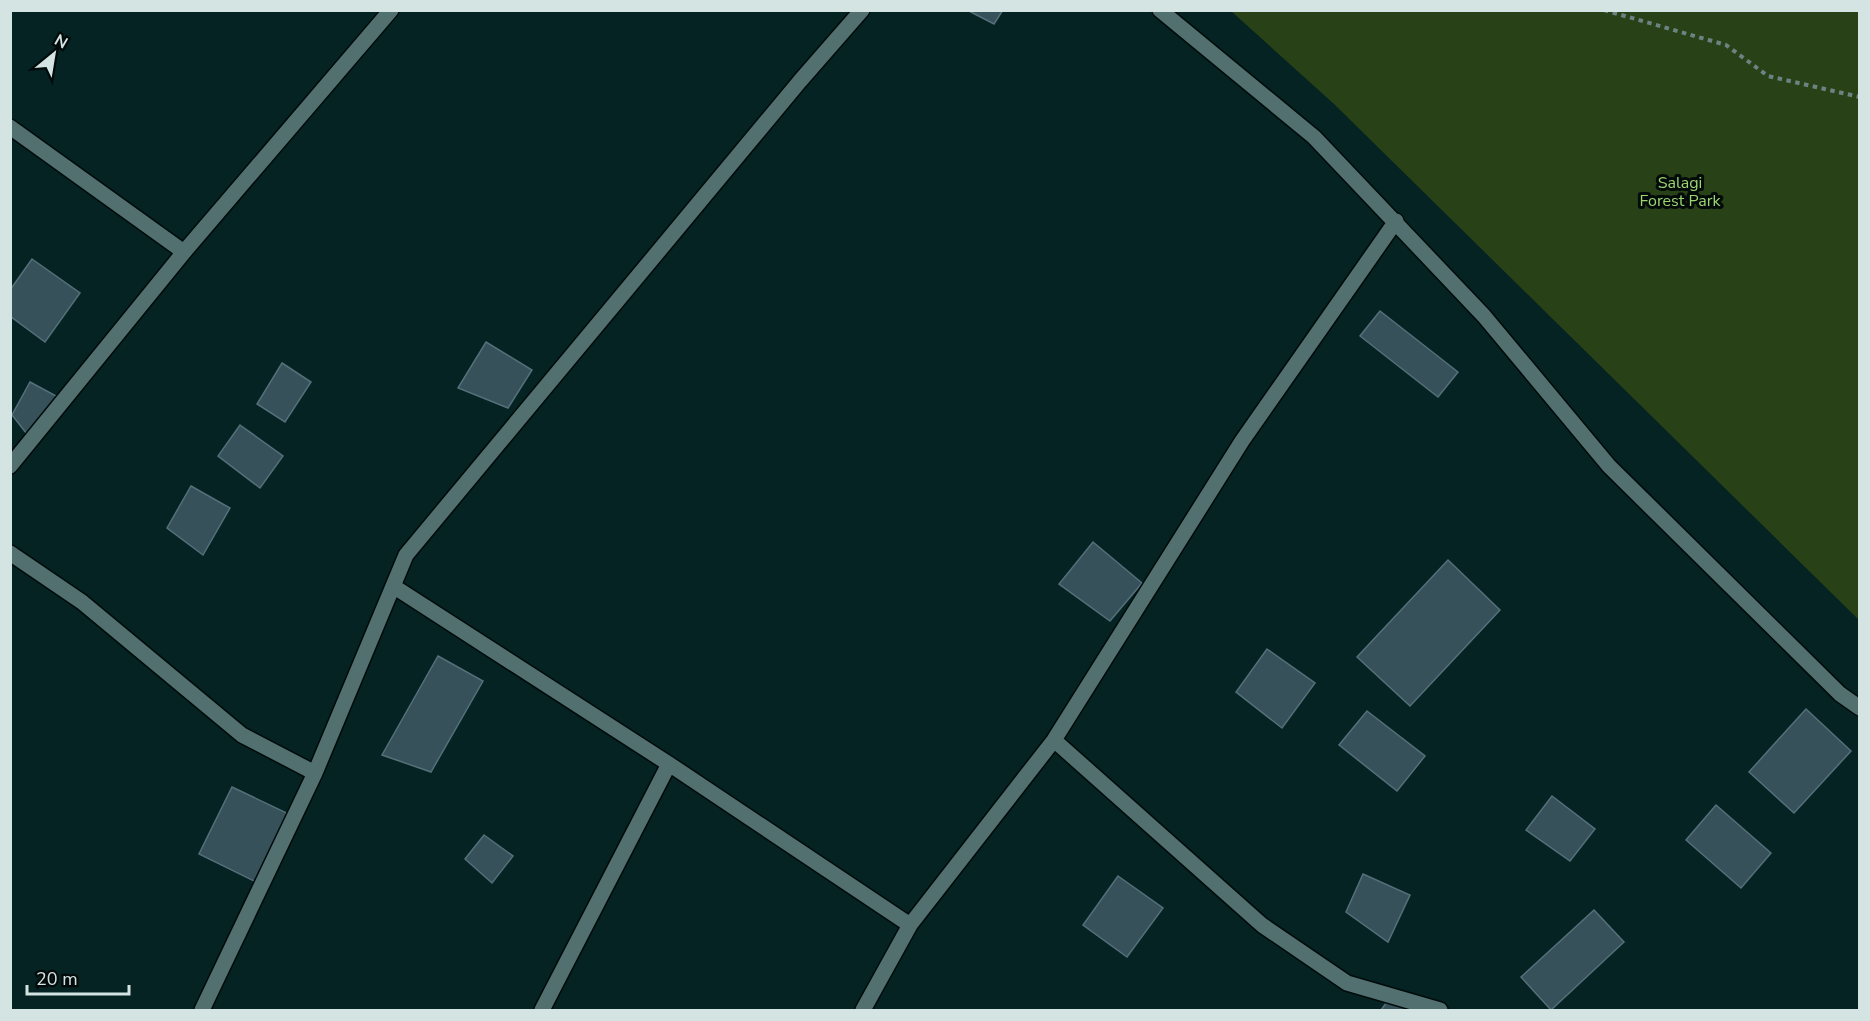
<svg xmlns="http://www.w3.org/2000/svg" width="1870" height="1021" viewBox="0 0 1870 1021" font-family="'Nunito Sans',sans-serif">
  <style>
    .green { fill: #294116 }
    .building { fill: #37515b; stroke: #55707a; stroke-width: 1.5 }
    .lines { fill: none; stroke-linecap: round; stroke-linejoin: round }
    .minor-casing { stroke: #000b0b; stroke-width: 18 }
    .path { stroke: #6b8382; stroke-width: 4; stroke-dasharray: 4.5 4.5; stroke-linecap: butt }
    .minor { stroke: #52706f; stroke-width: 15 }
    .labels { text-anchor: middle; stroke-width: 6; stroke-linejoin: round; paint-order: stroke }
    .park-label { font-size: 16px; fill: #9dd671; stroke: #020a0a }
  </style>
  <rect width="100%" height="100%" fill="#052322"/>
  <path class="green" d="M 1231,11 L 1859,11 L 1859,620 L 1334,104 Z"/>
  <path class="building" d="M 967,10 L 1003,10 L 994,24 Z
    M 32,259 L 80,293 L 45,342 L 10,316 L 10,290 Z
    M 1380,311 L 1458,372 L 1438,397 L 1360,336 Z
    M 486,342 L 532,370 L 508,408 L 458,388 Z
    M 282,363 L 311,382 L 285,422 L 257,404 Z
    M 30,382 L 58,397 L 34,443 L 12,415 Z
    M 240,425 L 283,456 L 260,488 L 218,456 Z
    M 191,486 L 230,508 L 203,555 L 167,528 Z
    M 1093,542 L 1142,583 L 1110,621 L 1059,584 Z
    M 1448,560 L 1500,610 L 1410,706 L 1357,657 Z
    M 1267,649 L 1315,683 L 1282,728 L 1236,692 Z
    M 438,656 L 483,681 L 431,772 L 382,755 Z
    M 1806,709 L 1851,751 L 1794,813 L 1749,772 Z
    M 1367,711 L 1425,756 L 1397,791 L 1339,745 Z
    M 232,787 L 293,816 L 260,884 L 199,854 Z
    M 1552,796 L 1595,829 L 1570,861 L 1526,830 Z
    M 1716,805 L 1771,853 L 1741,888 L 1686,840 Z
    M 484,835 L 513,856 L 492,883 L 465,859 Z
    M 1363,874 L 1410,895 L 1388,942 L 1346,912 Z
    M 1118,876 L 1163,908 L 1127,957 L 1083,925 Z
    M 1594,910 L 1624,942 L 1551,1010 L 1521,977 Z
    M 1392,995 L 1414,1010 L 1381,1010 Z"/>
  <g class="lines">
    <defs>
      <path id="minor" d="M 1160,10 L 1314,137 L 1484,316 L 1609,466 L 1840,694 L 1860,708
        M 10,127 L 184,252
        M 10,466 L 184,252 L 391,10
        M 10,553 L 82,602 L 242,735 L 315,773
        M 393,586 L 669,764 L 910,925
        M 1054,740 L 1262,925 L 1347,983 L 1440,1010
        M 202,1010 L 315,773 L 406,555 L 800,81 L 862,10
        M 542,1010 L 669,764
        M 863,1010 L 910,925 L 1054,740 L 1242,441 L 1396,221"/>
    </defs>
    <use href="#minor" class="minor-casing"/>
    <path class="path" d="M 1604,10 L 1726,45 L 1768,76 L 1860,97"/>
    <use href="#minor" class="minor"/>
  </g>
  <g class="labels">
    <g class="park-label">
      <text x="1680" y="188">Salagi<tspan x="1680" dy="18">Forest Park</tspan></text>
    </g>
  </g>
  <rect width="1870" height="1021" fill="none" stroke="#d3e4e3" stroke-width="24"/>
  <g transform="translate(54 54) rotate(30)" stroke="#020a0a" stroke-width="4.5" paint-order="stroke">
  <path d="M0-4.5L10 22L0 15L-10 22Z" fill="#d3e4e3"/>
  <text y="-9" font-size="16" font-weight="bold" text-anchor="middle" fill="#d3e4e3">N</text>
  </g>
  <path d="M27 985v9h102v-9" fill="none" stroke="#d3e4e3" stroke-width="3"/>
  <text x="36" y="985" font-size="18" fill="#d3e4e3" stroke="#020a0a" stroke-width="4.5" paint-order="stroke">20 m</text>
</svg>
